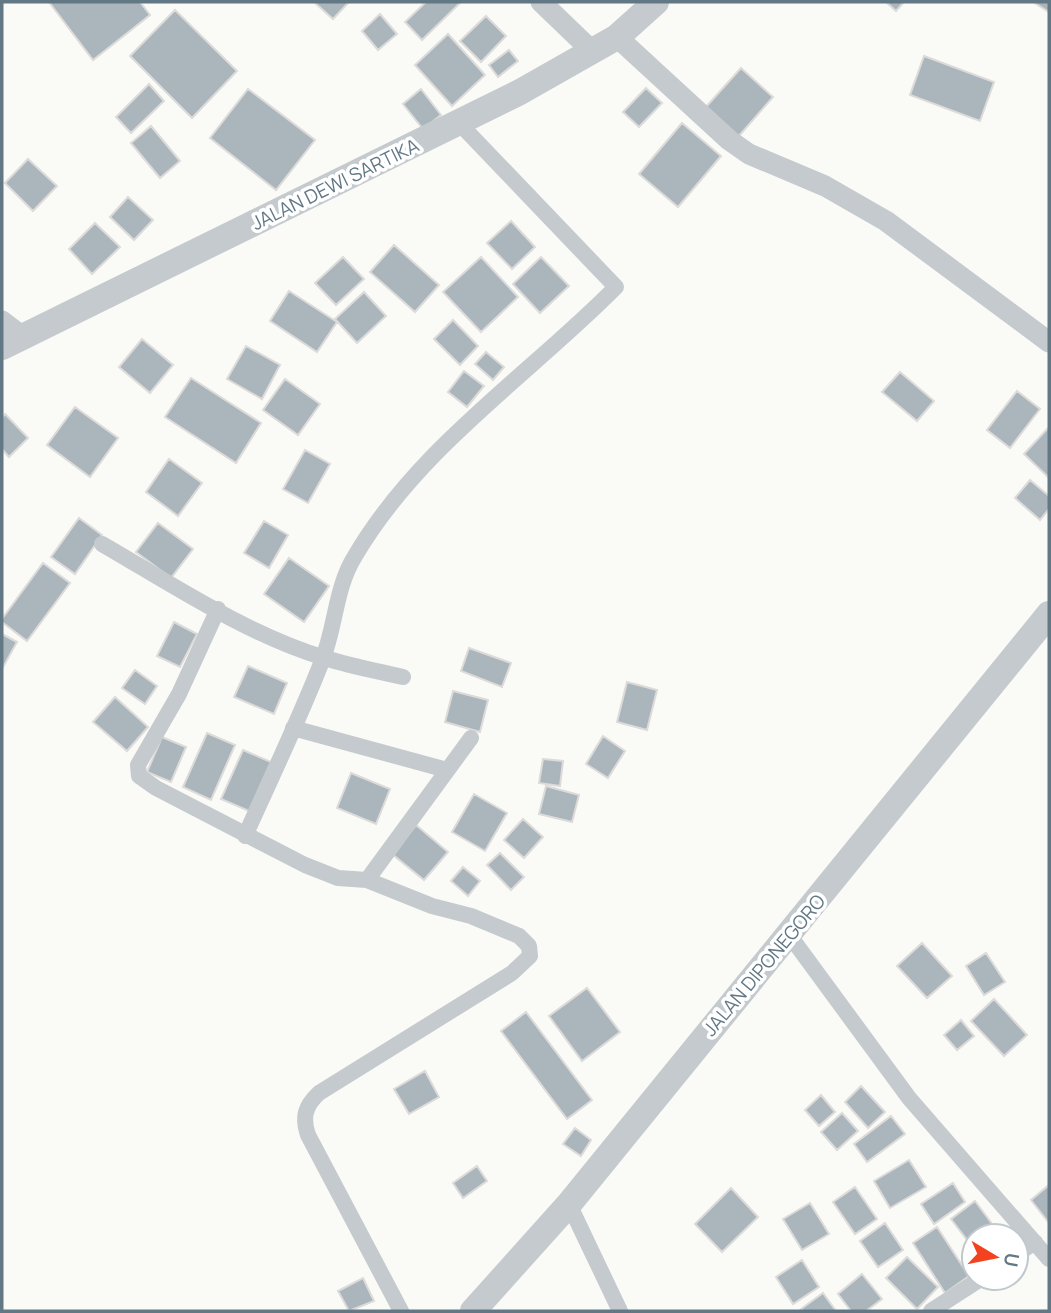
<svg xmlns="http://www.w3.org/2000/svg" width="1051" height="1313" viewBox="0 0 1051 1313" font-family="Manrope,sans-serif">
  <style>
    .building { fill: #abb6bc; stroke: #dcdbd9; stroke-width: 2 }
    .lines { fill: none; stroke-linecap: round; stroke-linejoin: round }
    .pedestrian { stroke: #c4cacd; stroke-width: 16 }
    .minor { stroke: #c4cacd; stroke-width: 21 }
    .tertiary { stroke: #c4cacd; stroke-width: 26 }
    .labels { text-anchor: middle; stroke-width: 7; stroke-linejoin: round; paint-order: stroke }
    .street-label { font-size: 19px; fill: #627885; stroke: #fff }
  </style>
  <rect width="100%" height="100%" fill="#fafaf7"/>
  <path class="building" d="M 49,2 L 140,2 L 150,15 L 93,60 Z
    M 314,2 L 349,2 L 333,19 Z
    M 426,2 L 461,2 L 422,40 L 405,22 Z
    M 886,2 L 904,2 L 896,11 Z
    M 1033,2 L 1049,2 L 1049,12 Z
    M 175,10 L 237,71 L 192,118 L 130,56 Z
    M 380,14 L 397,34 L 378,50 L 362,31 Z
    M 486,16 L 506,36 L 481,62 L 460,41 Z
    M 448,34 L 485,75 L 452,106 L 415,65 Z
    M 509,50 L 518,61 L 498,77 L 489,65 Z
    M 924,56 L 994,82 L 980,121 L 910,95 Z
    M 741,68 L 773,97 L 738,137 L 705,108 Z
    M 149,84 L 164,101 L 131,133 L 116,117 Z
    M 646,88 L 662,103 L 639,127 L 623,112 Z
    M 248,89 L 315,140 L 276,190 L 210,138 Z
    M 421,89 L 441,115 L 423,129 L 403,104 Z
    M 682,123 L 721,156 L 678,207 L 639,174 Z
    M 151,126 L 180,161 L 160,178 L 131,143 Z
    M 28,159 L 57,186 L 33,211 L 5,183 Z
    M 128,197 L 153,220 L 134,240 L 110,217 Z
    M 511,221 L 535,247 L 512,269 L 487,243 Z
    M 95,223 L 120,247 L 92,274 L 69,249 Z
    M 394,245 L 439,285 L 415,312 L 370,272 Z
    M 343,257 L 364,279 L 336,305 L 315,283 Z
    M 481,257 L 518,297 L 481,332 L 443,292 Z
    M 541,257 L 569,286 L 540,313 L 513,284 Z
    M 289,291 L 337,322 L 317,352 L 270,321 Z
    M 364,292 L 386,316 L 357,343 L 335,319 Z
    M 453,320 L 478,346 L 460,365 L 434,339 Z
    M 142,339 L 173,365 L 150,393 L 119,367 Z
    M 246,346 L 280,365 L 262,399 L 227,379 Z
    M 486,352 L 504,367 L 493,380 L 475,364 Z
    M 464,371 L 484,386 L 467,407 L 448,392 Z
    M 900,372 L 934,401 L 917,421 L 882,392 Z
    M 191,378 L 261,423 L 236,463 L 165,417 Z
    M 285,379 L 320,404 L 298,435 L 263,410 Z
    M 1017,391 L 1040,409 L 1010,448 L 987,430 Z
    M 75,407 L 118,438 L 90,477 L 47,445 Z
    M 5,414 L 28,438 L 9,457 L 2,449 L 2,418 Z
    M 1049,427 L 1049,476 L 1048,477 L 1024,454 Z
    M 305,450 L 330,464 L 308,503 L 283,489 Z
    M 169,459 L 202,483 L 178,516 L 146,492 Z
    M 1030,480 L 1049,496 L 1049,509 L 1040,520 L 1015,498 Z
    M 79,518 L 102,535 L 75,574 L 51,557 Z
    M 264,521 L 288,535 L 269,568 L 244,553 Z
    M 158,523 L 193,549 L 171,578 L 136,552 Z
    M 289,558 L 329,586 L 304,622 L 264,594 Z
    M 43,563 L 70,583 L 27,641 L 2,622 L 2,619 Z
    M 174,622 L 197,634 L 180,667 L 157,656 Z
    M 2,634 L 17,642 L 2,669 Z
    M 469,648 L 511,663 L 502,687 L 461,671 Z
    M 248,666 L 287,683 L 274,714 L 234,697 Z
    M 135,670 L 157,686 L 145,704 L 122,688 Z
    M 627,682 L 657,690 L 647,730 L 617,722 Z
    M 453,691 L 488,700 L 480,732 L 445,722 Z
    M 115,697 L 148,727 L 127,751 L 93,722 Z
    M 207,733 L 235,745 L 211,800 L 183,787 Z
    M 603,736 L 625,751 L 608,778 L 586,764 Z
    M 162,737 L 186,747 L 171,782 L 147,772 Z
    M 243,750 L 271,762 L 249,811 L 221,799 Z
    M 543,759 L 563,761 L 560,786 L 539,783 Z
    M 351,773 L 390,789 L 376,824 L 337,808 Z
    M 546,786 L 579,795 L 572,822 L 539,814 Z
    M 474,794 L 507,813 L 485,851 L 452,832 Z
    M 523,819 L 543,837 L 524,858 L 504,840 Z
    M 416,825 L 448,852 L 424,880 L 392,854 Z
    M 500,853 L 524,877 L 511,890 L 487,865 Z
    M 463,867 L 480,881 L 468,896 L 451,881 Z
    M 922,943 L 952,976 L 927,998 L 897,966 Z
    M 986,953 L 1005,982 L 984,995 L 966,966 Z
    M 587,988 L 620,1032 L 582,1061 L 549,1016 Z
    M 994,999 L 1027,1035 L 1004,1056 L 971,1021 Z
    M 526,1012 L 592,1100 L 567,1119 L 501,1031 Z
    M 961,1020 L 974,1036 L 957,1050 L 944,1035 Z
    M 425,1071 L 439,1097 L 409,1114 L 394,1089 Z
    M 861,1086 L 885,1112 L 868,1128 L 845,1102 Z
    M 821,1095 L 835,1112 L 819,1126 L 805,1110 Z
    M 842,1113 L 858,1131 L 837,1150 L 821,1132 Z
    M 891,1116 L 905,1134 L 867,1162 L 854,1144 Z
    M 575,1128 L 591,1140 L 581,1156 L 563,1144 Z
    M 909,1160 L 926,1187 L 890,1208 L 874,1181 Z
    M 477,1166 L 487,1181 L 463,1198 L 453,1183 Z
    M 953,1183 L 965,1202 L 934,1224 L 921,1204 Z
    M 1049,1185 L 1049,1223 L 1031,1200 Z
    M 855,1187 L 877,1219 L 855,1234 L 833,1202 Z
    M 731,1188 L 758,1217 L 722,1252 L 695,1224 Z
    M 975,1201 L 1001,1236 L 974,1236 L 974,1249 L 951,1219 Z
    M 810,1203 L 829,1234 L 802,1250 L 783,1219 Z
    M 885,1223 L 903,1250 L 878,1267 L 860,1241 Z
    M 937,1227 L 969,1276 L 945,1293 L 913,1243 Z
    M 907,1257 L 938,1287 L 917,1309 L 886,1278 Z
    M 802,1260 L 819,1287 L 793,1304 L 776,1277 Z
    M 862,1274 L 882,1299 L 866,1311 L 851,1311 L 838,1294 Z
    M 363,1278 L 374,1301 L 349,1311 L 338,1291 Z
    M 823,1293 L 836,1311 L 803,1311 L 801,1309 Z"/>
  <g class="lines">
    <path class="pedestrian" d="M 102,544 C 171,584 248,635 325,658 C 350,666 377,671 403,677
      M 218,609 L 179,694 L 138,765 L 139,776 L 156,788 L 305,865 L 338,878 L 367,880 L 432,906 L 471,916 L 519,936 L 529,946 L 530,956 L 512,973 L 319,1093 C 305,1106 302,1117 308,1135 L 401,1311
      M 293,728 L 447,770
      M 245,836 C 271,778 299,720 322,661 C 336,626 335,588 355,556 C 419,447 529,375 616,287 L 459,123
      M 367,880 L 471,738
      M 790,936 L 909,1098 L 1049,1259
      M 569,1204 L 620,1311
      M 1016,1255 L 1035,1242
      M 931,1311 L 982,1278"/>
    <path class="minor" d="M 541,2 L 591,50
      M 617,37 L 729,140 L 749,154 L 825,186 L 886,221 L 1049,342
      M 2,321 L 23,337"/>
    <path class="tertiary" d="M 2,347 L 520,92 L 617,37 L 656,2
      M 473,1311 L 569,1204 L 1049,614"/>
  </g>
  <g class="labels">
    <g class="street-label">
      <text transform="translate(335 184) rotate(-26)" y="7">JALAN DEWI SARTIKA</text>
      <text transform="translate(764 965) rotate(-50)" y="7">JALAN DIPONEGORO</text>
    </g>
  </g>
  <rect width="1051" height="1313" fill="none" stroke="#627885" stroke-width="7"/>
  <g transform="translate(995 1257) rotate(100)"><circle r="33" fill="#ffffff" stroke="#c0c9ce" stroke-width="2"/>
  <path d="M0-5L12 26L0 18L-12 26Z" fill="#f3431e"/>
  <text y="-10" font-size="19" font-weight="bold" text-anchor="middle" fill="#627885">U</text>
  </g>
</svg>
